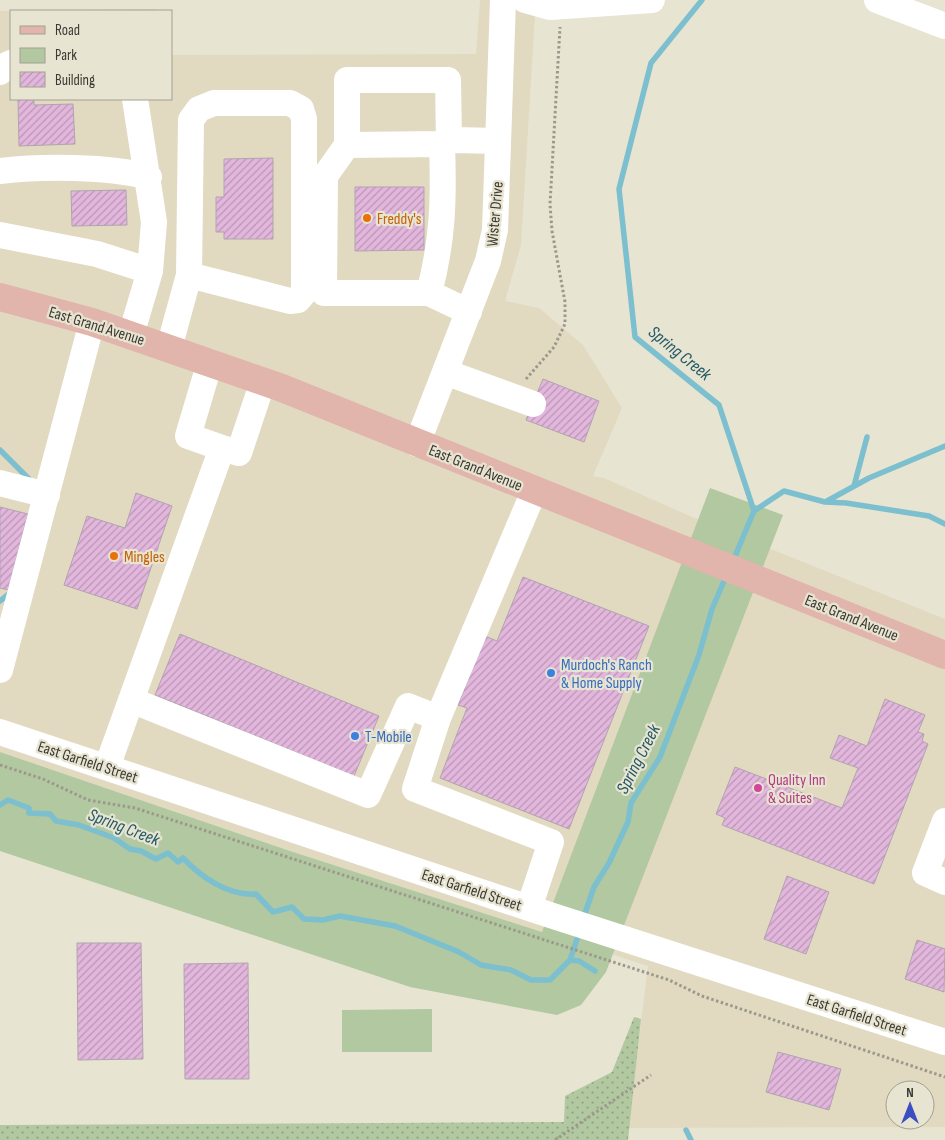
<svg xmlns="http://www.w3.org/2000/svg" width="945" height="1140" viewBox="0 0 945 1140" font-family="'Sofia Sans Condensed',sans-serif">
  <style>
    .built { fill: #e1dac1; fill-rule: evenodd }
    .grass { fill: url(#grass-dots) }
    .park { fill: #b1c8a1 }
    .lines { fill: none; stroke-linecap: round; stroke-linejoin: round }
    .stream { stroke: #7cbfce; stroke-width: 5.5 }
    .building { fill: url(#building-hatch); stroke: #b1a3af }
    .path { stroke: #9c998c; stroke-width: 3; stroke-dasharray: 2.5 2.5; stroke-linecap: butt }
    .minor { stroke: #fff; stroke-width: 26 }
    .major { stroke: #e1b4ac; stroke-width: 28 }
    .food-dot { fill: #e8710a; stroke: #e8e4d2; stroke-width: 2 }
    .shop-dot { fill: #3f7fe0; stroke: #e8e4d2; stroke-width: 2 }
    .hotel-dot { fill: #d1479c; stroke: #e8e4d2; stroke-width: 2 }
    .labels { text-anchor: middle; stroke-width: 4.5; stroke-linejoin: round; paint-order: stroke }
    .street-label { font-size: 16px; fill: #3b3932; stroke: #e8e4d2 }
    .food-label { font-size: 16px; fill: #c56008; stroke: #e8e4d2; text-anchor: start }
    .shop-label { font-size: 16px; fill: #366cbe; stroke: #e8e4d2; text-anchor: start }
    .hotel-label { font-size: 16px; fill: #b23c85; stroke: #e8e4d2; text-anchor: start }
    .water-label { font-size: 18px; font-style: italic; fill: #235a66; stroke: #e8e4d2 }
  </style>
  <defs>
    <pattern id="grass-dots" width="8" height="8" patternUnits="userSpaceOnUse" patternTransform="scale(1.25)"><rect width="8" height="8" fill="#b1c8a1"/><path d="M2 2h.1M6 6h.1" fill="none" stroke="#91a384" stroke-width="1.8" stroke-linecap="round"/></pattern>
    <pattern id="building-hatch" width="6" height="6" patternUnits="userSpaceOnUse" patternTransform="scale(1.25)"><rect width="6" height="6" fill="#e3b7dd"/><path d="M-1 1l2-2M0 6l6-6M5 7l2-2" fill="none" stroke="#b996b4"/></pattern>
  </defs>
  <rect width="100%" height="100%" fill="#e8e4d2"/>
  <path class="built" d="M 480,0 L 536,0 L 521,245 L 505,301 L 539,308 L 583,345 L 622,408 L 593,476 L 604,478 L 760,547 L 771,549 L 945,619 L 945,1127 L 628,1128 L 648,966 L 290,851 L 0,752 L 0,11 L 155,9 L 155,11 L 11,11 L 11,99 L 171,99 L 171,55 L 476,54 ZM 895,1090 L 925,1090 L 925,1120 L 895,1120 Z"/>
  <path class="grass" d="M 634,1017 L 641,1019 L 628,1140 L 0,1140 L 0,1125 L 564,1122 L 565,1096 L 612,1072 Z"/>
  <path class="park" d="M 710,488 L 783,515 L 606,972 L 581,1005 L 557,1015 L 410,987 L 0,851 L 0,752 L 290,851 L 542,932 Z
    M 432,1009 L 432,1052 L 342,1052 L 342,1010 Z"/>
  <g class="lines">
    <path class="stream" d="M 702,0 L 651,63 L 619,189 L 635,337 L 719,405 L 754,511 L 733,561
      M 0,450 L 32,482
      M 854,486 L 867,437
      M 827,501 L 869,478 L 945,446
      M 754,511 L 784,491 L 825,502 L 846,503 L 929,516 L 945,524
      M 0,601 L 10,593
      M 0,805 L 8,800 L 29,808 L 29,813 L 50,814 L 56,821 L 79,825 L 114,838 L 130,849 L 141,851 L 156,859 L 168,853 L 178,862 L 183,858 C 201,877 228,896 256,894 L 273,912 L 292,907 L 304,919 L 323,920 L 340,916 L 395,926 L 459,952 L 481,965 L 511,970 L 531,980 L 550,980 L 570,960 L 580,930
      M 583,919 L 594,887 L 609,863 L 628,822 L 631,803 L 660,757 L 699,655 L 712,609 L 727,574
      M 570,960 L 579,961 L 595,971
      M 686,1130 L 691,1140"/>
  </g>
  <path class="building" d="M 18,99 L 34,99 L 34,105 L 73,104 L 75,144 L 19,146 Z
    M 273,158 L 273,239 L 224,239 L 224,232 L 216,232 L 216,197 L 224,197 L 224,159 Z
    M 355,187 L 424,187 L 424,250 L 355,251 Z
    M 126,190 L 127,225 L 72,226 L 71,191 Z
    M 543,379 L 599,401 L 584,442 L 526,420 Z
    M 136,493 L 172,506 L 137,609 L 64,585 L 87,516 L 125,528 Z
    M 0,507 L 28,514 L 8,590 L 0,588 Z
    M 523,577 L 649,626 L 569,829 L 440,778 L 467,708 L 458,705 L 485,636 L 497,641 Z
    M 180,634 L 379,716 L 354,776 L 155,695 Z
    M 885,699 L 925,715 L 918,732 L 924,734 L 922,741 L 928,744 L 874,884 L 722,825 L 725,818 L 716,814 L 735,767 L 842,808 L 858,768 L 830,758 L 839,735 L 867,746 Z
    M 787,876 L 829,892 L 806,954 L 764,939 Z
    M 917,940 L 945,949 L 944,992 L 905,979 Z
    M 77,943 L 141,943 L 143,1059 L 78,1060 Z
    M 248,963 L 249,1079 L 185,1079 L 184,964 Z
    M 778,1052 L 841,1069 L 829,1110 L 766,1092 Z"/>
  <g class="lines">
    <path class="path" d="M 526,379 L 554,347 L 565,324 L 565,302 L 552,231 L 550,204 L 560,27
      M 0,765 L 43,779 L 88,800 L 135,808 L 669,980 L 702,996 L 945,1077
      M 555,1140 L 651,1075"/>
    <path class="minor" d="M 525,0 L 550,7 L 652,0
      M 877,0 L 945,26
      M 0,72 L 2,67 L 11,63
      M 347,145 L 347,80 L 448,80 L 449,142
      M 0,171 C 42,166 108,166 149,177
      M 0,235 L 97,254 L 150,271
      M 429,293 C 443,240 444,199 442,144
      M 469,312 L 429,293 L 324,293 L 325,176 L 347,145 L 442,144 L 454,140 L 498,141
      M 131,335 L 150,271 L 154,222 L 135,99
      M 169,348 L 189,275 L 191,120 L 199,109 L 214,103 L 290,103 L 301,109 L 304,119 L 304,293 L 298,300 L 290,301 L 189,275
      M 210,362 L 188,436 L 222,448
      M 445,372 L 533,404
      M 417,444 L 488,261 L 495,230 L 503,0
      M 0,483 L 47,495
      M 0,670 L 92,322
      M 131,700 L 368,795 L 408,706 L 438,718
      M 0,732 L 550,915 L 945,1042
      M 107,767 L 222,448 L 239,453 L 263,381
      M 945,821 L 925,873 L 945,882
      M 529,908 L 551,842 L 415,789 L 438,718 L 534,491"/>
    <path class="major" d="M 0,297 L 92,322 L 282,388 L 945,655"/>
  </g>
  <g class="food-dot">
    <circle cx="367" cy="218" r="5"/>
    <circle cx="114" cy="556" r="5"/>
  </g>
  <g class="shop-dot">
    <circle cx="551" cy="673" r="5"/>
    <circle cx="355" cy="736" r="5"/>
  </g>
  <circle class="hotel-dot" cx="758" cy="788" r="5"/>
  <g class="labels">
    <g class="street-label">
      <text transform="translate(494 214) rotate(-85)" y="6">Wister Drive</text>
      <text transform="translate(97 325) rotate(17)" y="6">East Grand Avenue</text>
      <text transform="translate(476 467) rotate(22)" y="6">East Grand Avenue</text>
      <text transform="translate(852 617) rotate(22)" y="6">East Grand Avenue</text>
      <text transform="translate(88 761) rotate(18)" y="6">East Garfield Street</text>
      <text transform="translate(472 889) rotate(18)" y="6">East Garfield Street</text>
      <text transform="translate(857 1014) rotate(18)" y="6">East Garfield Street</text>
    </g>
    <g class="food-label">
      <text x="377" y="224">Freddy's</text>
      <text x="124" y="562">Mingles</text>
    </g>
    <g class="shop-label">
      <text x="561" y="670">Murdoch's Ranch<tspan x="561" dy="18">&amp; Home Supply</tspan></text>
      <text x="365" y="742">T-Mobile</text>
    </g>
    <g class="hotel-label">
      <text x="768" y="785">Quality Inn<tspan x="768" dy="18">&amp; Suites</tspan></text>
    </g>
    <g class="water-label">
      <text transform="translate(680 353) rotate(39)" y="6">Spring Creek</text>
      <text transform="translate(638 759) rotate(-63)" y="6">Spring Creek</text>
      <text transform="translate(124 827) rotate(21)" y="6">Spring Creek</text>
    </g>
  </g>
  <rect x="10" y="10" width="162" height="90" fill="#e8e4d2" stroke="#a3a092"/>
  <rect x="20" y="26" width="25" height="8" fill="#e1b4ac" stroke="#a3a092"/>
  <text x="55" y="35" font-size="15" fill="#3b3932">Road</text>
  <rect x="20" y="48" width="25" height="15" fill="#b1c8a1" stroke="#a3a092"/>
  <text x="55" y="60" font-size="15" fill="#3b3932">Park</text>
  <rect x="20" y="72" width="25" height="15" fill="url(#building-hatch)" stroke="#a3a092"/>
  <text x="55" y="85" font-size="15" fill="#3b3932">Building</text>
  <g transform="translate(910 1105)"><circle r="24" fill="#e8e4d2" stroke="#a3a092"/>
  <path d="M0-4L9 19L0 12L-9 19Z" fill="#3b4fc2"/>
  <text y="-8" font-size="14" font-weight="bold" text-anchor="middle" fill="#3b3932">N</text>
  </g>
</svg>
